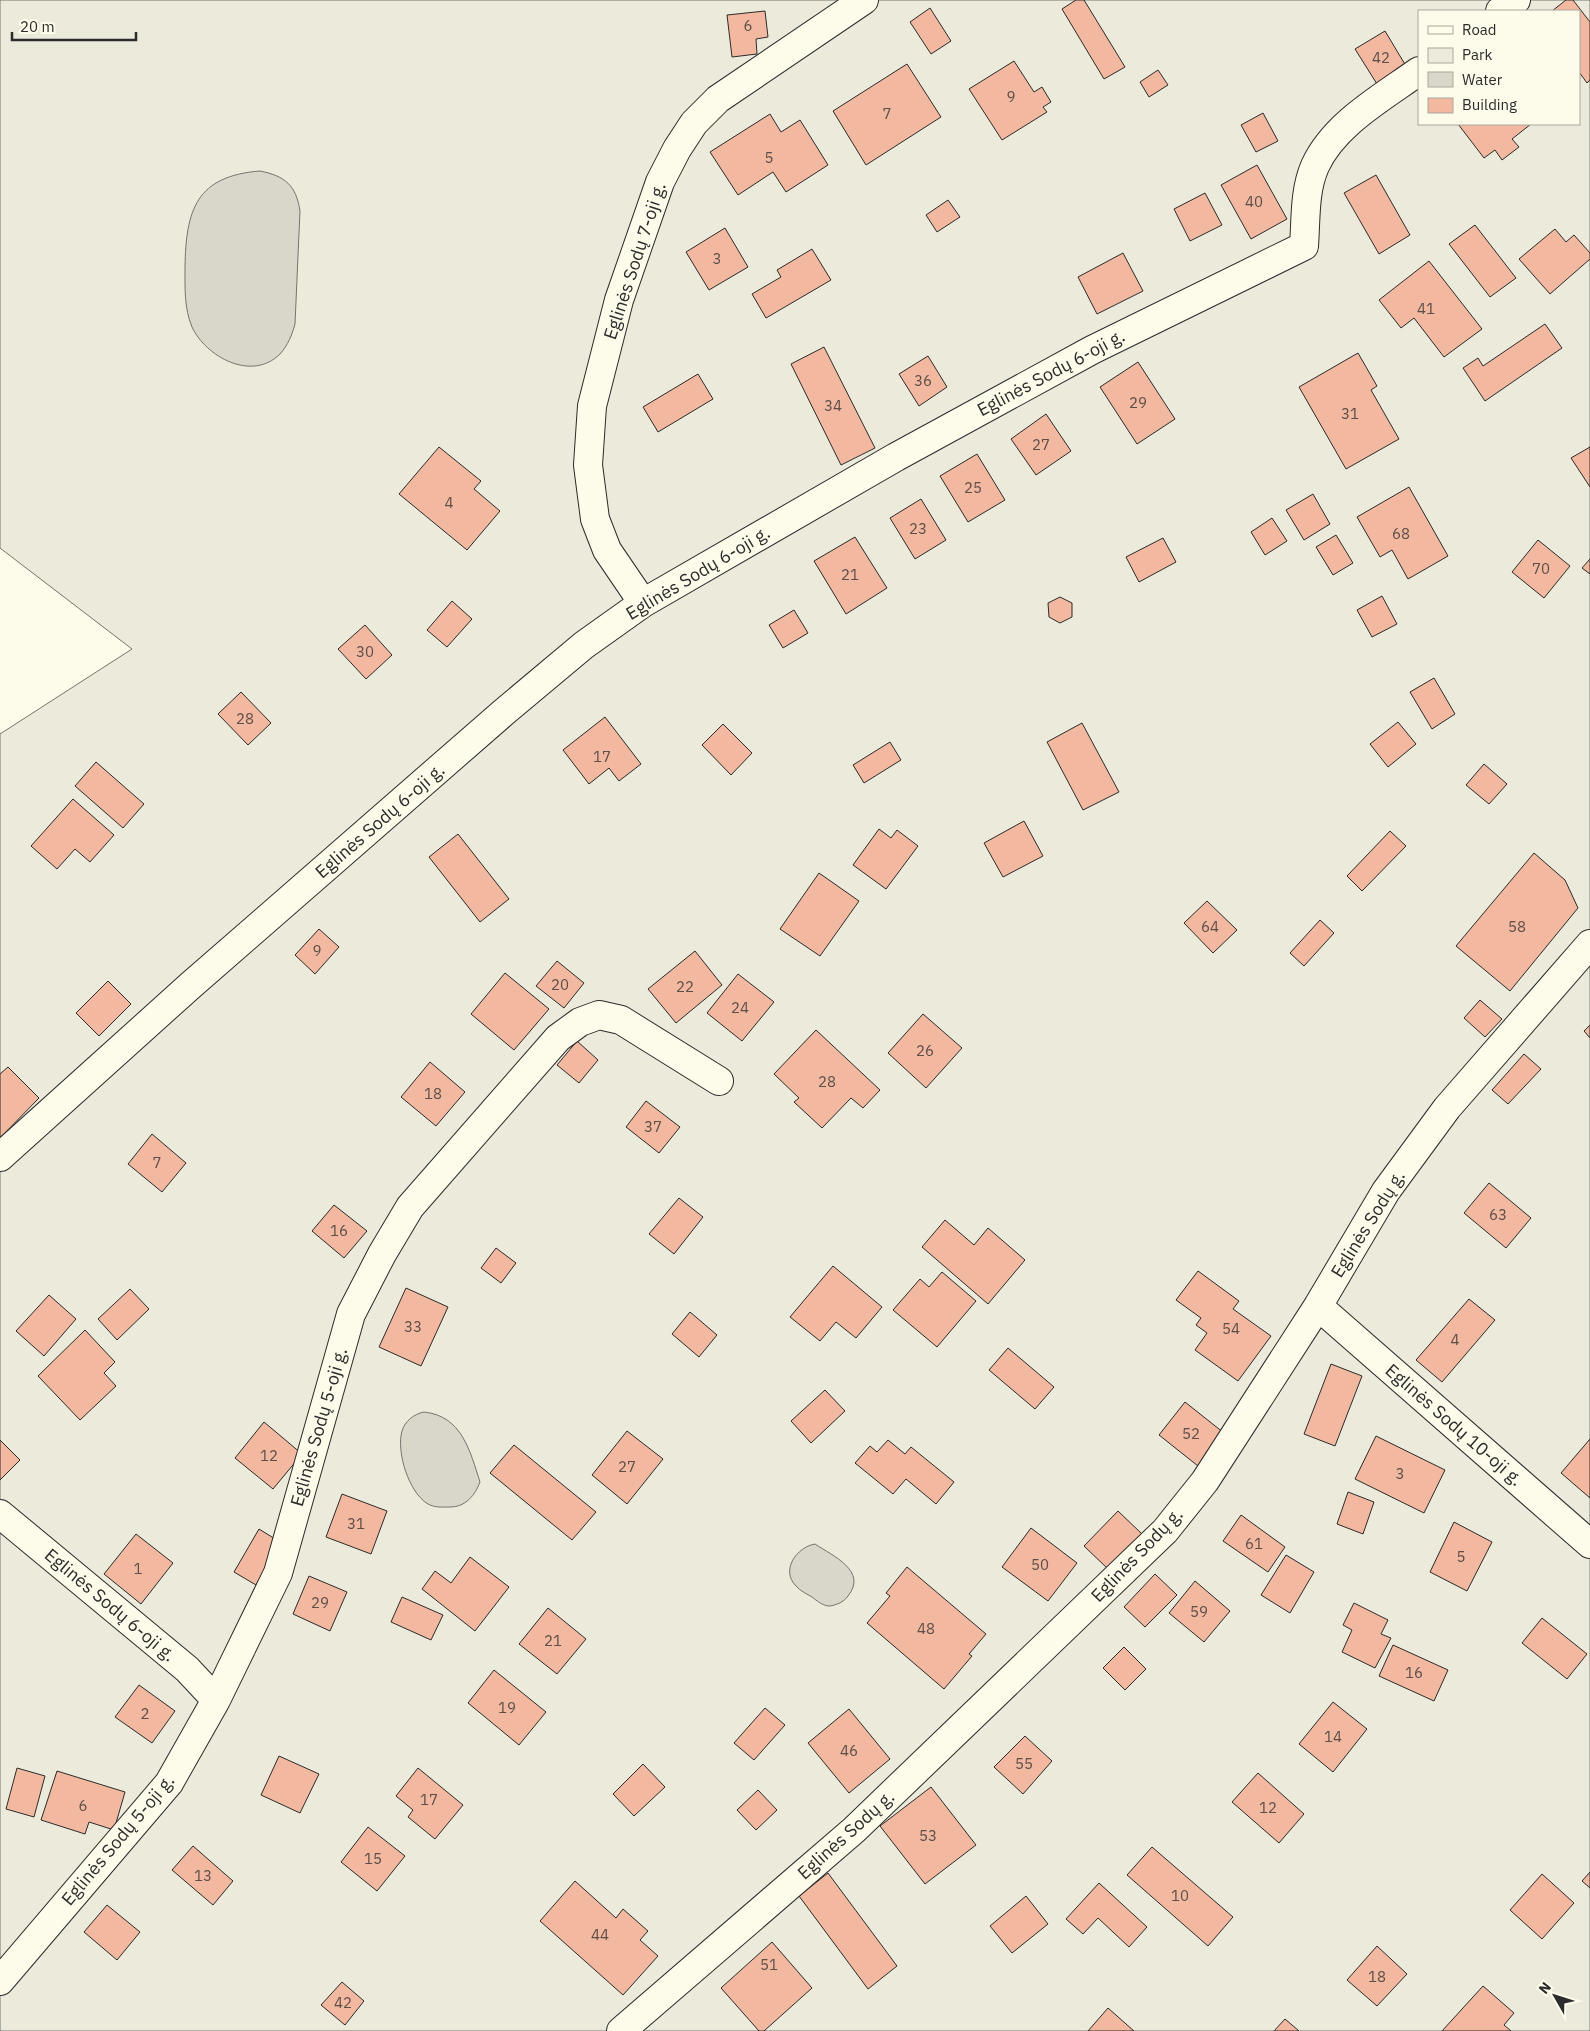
<svg xmlns="http://www.w3.org/2000/svg" width="1590" height="2031" viewBox="0 0 1590 2031" font-family="'IBM Plex Sans',sans-serif">
  <style>
    .green { fill: #ecebdb; stroke: #74746e; fill-rule: evenodd }
    .water { fill: #d8d7c9; stroke: #74746e }
    .building { fill: #f2b8a0; stroke: #2b2b2b }
    .lines { fill: none; stroke-linecap: round; stroke-linejoin: round }
    .street-casing { stroke: #2b2b2b; stroke-width: 30 }
    .street { stroke: #fdfbea; stroke-width: 28 }
    .labels { text-anchor: middle; stroke-width: 4; stroke-linejoin: round; paint-order: stroke }
    .number-label { font-size: 15px; fill: #5d4e48 }
    .street-label { font-size: 18px; fill: #2b2b2b; stroke: #fdfbea }
  </style>
  <rect width="100%" height="100%" fill="#fdfbea"/>
  <path class="green" d="M 0,0 L 1590,0 L 1590,2031 L 0,2031 L 0,734 L 132,649 L 0,548 ZM 1419,11 L 1579,11 L 1579,124 L 1419,124 Z"/>
  <path class="water" d="M 260,171 C 285,176 296,185 300,211 L 295,324 C 292,335 288,345 280,354 C 252,382 206,357 192,327 C 184,308 185,287 185,267 C 186,210 196,176 260,171 Z
    M 424,1412 C 462,1416 470,1451 480,1482 C 475,1495 466,1507 450,1507 C 443,1507 435,1508 428,1504 C 409,1493 396,1452 402,1431 C 405,1421 414,1414 424,1412 Z
    M 815,1544 C 833,1556 868,1571 848,1596 C 844,1602 835,1606 828,1606 C 822,1605 817,1601 812,1597 C 807,1594 800,1591 796,1586 C 780,1570 797,1547 815,1544 Z"/>
  <path class="building" d="M 1076,0 L 1084,0 L 1125,67 L 1104,79 L 1062,9 Z
    M 1566,0 L 1573,0 L 1590,22 L 1590,80 L 1587,83 L 1579,72 L 1579,11 L 1552,11 Z
    M 930,8 L 951,41 L 931,54 L 910,22 Z
    M 765,11 L 768,37 L 756,39 L 757,54 L 732,57 L 727,15 Z
    M 1385,31 L 1406,66 L 1377,84 L 1355,49 Z
    M 1014,61 L 1034,92 L 1042,87 L 1051,102 L 1043,107 L 1047,112 L 1002,140 L 969,89 Z
    M 907,64 L 941,117 L 866,165 L 833,111 Z
    M 1158,70 L 1168,85 L 1149,97 L 1140,82 Z
    M 1263,113 L 1278,141 L 1256,152 L 1241,125 Z
    M 770,114 L 781,132 L 800,120 L 828,165 L 786,192 L 773,172 L 738,195 L 710,152 Z
    M 1458,124 L 1531,124 L 1512,139 L 1519,147 L 1502,160 L 1495,150 L 1484,158 Z
    M 1257,165 L 1287,219 L 1251,239 L 1221,185 Z
    M 1376,175 L 1410,235 L 1379,254 L 1344,193 Z
    M 1205,193 L 1222,225 L 1190,241 L 1174,209 Z
    M 948,200 L 960,217 L 937,232 L 926,215 Z
    M 1475,225 L 1516,278 L 1490,297 L 1449,244 Z
    M 725,228 L 748,267 L 709,290 L 686,252 Z
    M 1555,229 L 1566,242 L 1574,235 L 1590,253 L 1590,259 L 1550,294 L 1519,259 Z
    M 812,249 L 831,280 L 766,318 L 752,294 L 781,277 L 777,270 Z
    M 1123,253 L 1143,291 L 1097,314 L 1078,277 Z
    M 1429,261 L 1482,329 L 1444,357 L 1414,318 L 1401,328 L 1379,300 Z
    M 1545,324 L 1562,348 L 1485,401 L 1463,368 L 1478,358 L 1483,366 Z
    M 824,347 L 875,448 L 841,465 L 791,364 Z
    M 1358,353 L 1377,386 L 1371,390 L 1399,439 L 1346,469 L 1299,387 Z
    M 928,356 L 947,387 L 919,406 L 899,374 Z
    M 1138,362 L 1175,419 L 1137,444 L 1100,387 Z
    M 698,374 L 713,399 L 658,432 L 643,407 Z
    M 1046,414 L 1071,451 L 1036,475 L 1011,439 Z
    M 439,447 L 481,481 L 474,489 L 500,511 L 467,550 L 399,494 Z
    M 1590,447 L 1590,487 L 1571,458 Z
    M 977,454 L 1005,500 L 968,522 L 940,476 Z
    M 1409,487 L 1448,556 L 1408,579 L 1392,550 L 1380,557 L 1357,517 Z
    M 1313,494 L 1330,524 L 1304,540 L 1286,510 Z
    M 921,499 L 946,540 L 915,559 L 890,518 Z
    M 1272,518 L 1287,541 L 1265,555 L 1251,532 Z
    M 1336,535 L 1353,563 L 1333,575 L 1316,547 Z
    M 855,537 L 887,588 L 846,614 L 814,561 Z
    M 1163,538 L 1176,562 L 1139,582 L 1126,557 Z
    M 1538,540 L 1570,566 L 1544,598 L 1512,572 Z
    M 1590,559 L 1590,574 L 1582,568 Z
    M 1382,596 L 1397,624 L 1372,637 L 1357,610 Z
    M 1060,597 L 1072,603 L 1072,617 L 1060,623 L 1049,617 L 1048,603 Z
    M 452,601 L 472,619 L 447,647 L 427,630 Z
    M 794,610 L 808,633 L 783,648 L 769,625 Z
    M 365,625 L 392,655 L 366,679 L 338,649 Z
    M 1434,678 L 1455,714 L 1432,729 L 1410,692 Z
    M 241,692 L 271,723 L 248,745 L 218,714 Z
    M 605,717 L 641,764 L 619,781 L 609,768 L 589,784 L 563,750 Z
    M 1398,722 L 1416,744 L 1388,767 L 1370,744 Z
    M 1082,723 L 1119,792 L 1083,810 L 1047,742 Z
    M 723,724 L 752,753 L 731,775 L 702,745 Z
    M 890,742 L 901,760 L 864,783 L 853,765 Z
    M 96,762 L 144,804 L 123,828 L 75,786 Z
    M 1484,764 L 1507,784 L 1489,804 L 1466,785 Z
    M 73,799 L 114,835 L 90,862 L 75,849 L 57,869 L 31,846 Z
    M 1024,821 L 1043,856 L 1003,877 L 984,843 Z
    M 879,829 L 891,838 L 897,830 L 918,846 L 886,889 L 853,865 Z
    M 1390,831 L 1406,846 L 1362,891 L 1347,876 Z
    M 458,834 L 509,899 L 480,922 L 429,857 Z
    M 1534,853 L 1565,880 L 1578,908 L 1510,991 L 1456,946 Z
    M 819,873 L 859,901 L 820,956 L 780,929 Z
    M 1207,901 L 1237,930 L 1213,953 L 1184,923 Z
    M 1320,920 L 1334,933 L 1304,966 L 1290,953 Z
    M 319,929 L 339,947 L 315,974 L 295,955 Z
    M 695,951 L 722,985 L 676,1023 L 648,989 Z
    M 557,961 L 584,983 L 564,1008 L 536,986 Z
    M 505,973 L 549,1009 L 514,1050 L 471,1014 Z
    M 738,974 L 774,1002 L 742,1041 L 707,1013 Z
    M 108,981 L 131,1004 L 99,1036 L 76,1013 Z
    M 1480,1000 L 1502,1019 L 1485,1037 L 1464,1018 Z
    M 923,1014 L 962,1048 L 926,1088 L 888,1053 Z
    M 1590,1025 L 1590,1038 L 1584,1031 Z
    M 816,1030 L 880,1090 L 863,1108 L 851,1098 L 822,1128 L 794,1102 L 799,1098 L 774,1074 Z
    M 577,1041 L 598,1060 L 579,1083 L 557,1065 Z
    M 1524,1054 L 1541,1069 L 1508,1104 L 1492,1090 Z
    M 430,1062 L 465,1092 L 436,1126 L 401,1097 Z
    M 8,1067 L 39,1098 L 0,1138 L 0,1074 Z
    M 646,1101 L 680,1127 L 659,1153 L 626,1127 Z
    M 152,1134 L 186,1163 L 162,1192 L 128,1164 Z
    M 1489,1183 L 1531,1218 L 1506,1248 L 1464,1213 Z
    M 679,1198 L 703,1217 L 674,1254 L 649,1234 Z
    M 334,1205 L 367,1231 L 344,1258 L 312,1231 Z
    M 945,1220 L 974,1245 L 988,1228 L 1025,1260 L 988,1304 L 922,1247 Z
    M 496,1248 L 516,1263 L 501,1283 L 481,1268 Z
    M 833,1266 L 882,1307 L 856,1338 L 836,1322 L 820,1341 L 790,1317 Z
    M 1198,1271 L 1239,1301 L 1233,1309 L 1271,1336 L 1238,1381 L 1195,1350 L 1207,1333 L 1196,1325 L 1201,1318 L 1176,1300 Z
    M 942,1272 L 976,1301 L 937,1347 L 893,1310 L 920,1279 L 929,1287 Z
    M 406,1288 L 448,1307 L 421,1366 L 379,1347 Z
    M 130,1289 L 149,1309 L 117,1340 L 98,1319 Z
    M 49,1295 L 76,1319 L 44,1356 L 16,1331 Z
    M 1469,1299 L 1495,1320 L 1442,1382 L 1416,1360 Z
    M 690,1312 L 717,1335 L 699,1357 L 672,1334 Z
    M 85,1330 L 115,1362 L 104,1373 L 116,1386 L 80,1420 L 38,1376 Z
    M 1008,1348 L 1054,1387 L 1035,1409 L 989,1370 Z
    M 1331,1364 L 1362,1376 L 1335,1446 L 1304,1434 Z
    M 825,1390 L 845,1411 L 811,1443 L 791,1421 Z
    M 1185,1402 L 1224,1433 L 1198,1466 L 1159,1435 Z
    M 264,1422 L 302,1454 L 273,1489 L 235,1458 Z
    M 627,1431 L 663,1459 L 627,1504 L 592,1475 Z
    M 1376,1436 L 1445,1470 L 1424,1513 L 1355,1479 Z
    M 1590,1439 L 1590,1498 L 1561,1473 Z
    M 0,1440 L 20,1460 L 0,1480 Z
    M 888,1440 L 905,1454 L 911,1447 L 954,1482 L 936,1504 L 906,1479 L 893,1494 L 855,1463 L 870,1446 L 877,1452 Z
    M 514,1445 L 596,1512 L 572,1540 L 490,1473 Z
    M 1348,1492 L 1374,1502 L 1363,1534 L 1337,1524 Z
    M 342,1494 L 387,1511 L 371,1554 L 326,1537 Z
    M 1118,1511 L 1142,1534 L 1108,1569 L 1084,1546 Z
    M 1241,1515 L 1285,1547 L 1268,1572 L 1223,1541 Z
    M 1454,1522 L 1492,1542 L 1467,1591 L 1430,1572 Z
    M 1031,1528 L 1077,1563 L 1048,1601 L 1002,1567 Z
    M 259,1529 L 280,1542 L 256,1585 L 234,1572 Z
    M 136,1534 L 173,1563 L 141,1604 L 104,1574 Z
    M 1286,1555 L 1314,1572 L 1290,1613 L 1261,1595 Z
    M 470,1557 L 509,1587 L 475,1631 L 422,1589 L 435,1571 L 451,1583 Z
    M 907,1567 L 986,1634 L 969,1654 L 972,1656 L 944,1689 L 867,1623 L 890,1596 L 886,1593 Z
    M 1155,1574 L 1177,1595 L 1145,1627 L 1124,1607 Z
    M 309,1576 L 347,1592 L 330,1631 L 293,1614 Z
    M 1195,1581 L 1230,1611 L 1204,1642 L 1169,1613 Z
    M 402,1597 L 443,1615 L 431,1640 L 391,1622 Z
    M 1354,1603 L 1388,1620 L 1381,1634 L 1391,1638 L 1375,1668 L 1342,1652 L 1352,1630 L 1343,1625 Z
    M 548,1608 L 586,1639 L 557,1674 L 519,1644 Z
    M 1542,1618 L 1587,1654 L 1567,1679 L 1522,1643 Z
    M 1393,1645 L 1448,1670 L 1434,1701 L 1379,1676 Z
    M 1124,1647 L 1146,1669 L 1125,1690 L 1103,1668 Z
    M 494,1670 L 546,1712 L 519,1745 L 468,1703 Z
    M 139,1685 L 175,1711 L 152,1743 L 115,1717 Z
    M 1333,1702 L 1367,1729 L 1333,1772 L 1299,1744 Z
    M 765,1708 L 785,1725 L 754,1760 L 734,1743 Z
    M 849,1709 L 890,1759 L 849,1793 L 808,1743 Z
    M 1025,1736 L 1052,1761 L 1023,1794 L 994,1767 Z
    M 279,1756 L 319,1774 L 300,1813 L 261,1795 Z
    M 643,1764 L 665,1787 L 634,1816 L 613,1794 Z
    M 17,1768 L 45,1776 L 34,1817 L 6,1809 Z
    M 418,1768 L 463,1805 L 435,1839 L 408,1817 L 413,1810 L 396,1796 Z
    M 57,1771 L 125,1792 L 114,1830 L 89,1822 L 85,1834 L 41,1820 Z
    M 1258,1773 L 1304,1814 L 1279,1843 L 1232,1802 Z
    M 931,1787 L 976,1845 L 925,1884 L 880,1826 Z
    M 758,1790 L 777,1810 L 756,1830 L 737,1810 Z
    M 368,1827 L 405,1856 L 377,1891 L 341,1862 Z
    M 193,1846 L 233,1881 L 213,1905 L 172,1870 Z
    M 1152,1847 L 1233,1917 L 1208,1946 L 1127,1875 Z
    M 1590,1872 L 1590,1888 L 1582,1881 Z
    M 828,1873 L 897,1966 L 868,1989 L 799,1896 Z
    M 1542,1874 L 1574,1903 L 1542,1939 L 1510,1910 Z
    M 575,1881 L 616,1918 L 623,1909 L 648,1931 L 640,1940 L 658,1956 L 623,1995 L 540,1921 Z
    M 1099,1883 L 1147,1927 L 1129,1947 L 1098,1918 L 1083,1934 L 1066,1919 Z
    M 1026,1896 L 1048,1924 L 1012,1953 L 990,1926 Z
    M 107,1905 L 140,1932 L 117,1960 L 84,1932 Z
    M 772,1942 L 812,1988 L 764,2031 L 759,2031 L 721,1988 Z
    M 1377,1946 L 1407,1974 L 1377,2006 L 1347,1980 Z
    M 342,1982 L 364,2001 L 345,2025 L 321,2005 Z
    M 1483,1986 L 1514,2013 L 1504,2025 L 1511,2031 L 1442,2031 Z
    M 1108,2008 L 1134,2031 L 1088,2031 Z
    M 1285,2019 L 1299,2031 L 1274,2031 Z"/>
  <g class="lines">
    <defs>
      <path id="street" d="M 1500,11 L 1516,0
        M 643,603 L 607,550 L 595,519 L 588,465 L 592,406 L 619,300 L 660,182 L 677,149 L 694,123 L 718,99 L 864,0
        M 0,1157 L 191,985 L 504,712 L 584,645 L 643,603 L 896,457 L 1092,350 L 1304,246 C 1306,220 1304,191 1315,166 C 1334,124 1383,97 1419,71
        M 1318,1306 L 1590,1544
        M 0,1514 L 187,1669 L 216,1700
        M 0,1981 L 169,1783 L 216,1700 L 278,1573 L 351,1314 L 382,1254 L 410,1207 L 558,1038 L 580,1022 L 599,1015 L 621,1020 L 719,1081
        M 621,2031 L 854,1830 L 1165,1531 L 1205,1481 L 1318,1306 L 1386,1191 L 1447,1108 L 1590,944"/>
    </defs>
    <use href="#street" class="street-casing"/>
    <use href="#street" class="street"/>
  </g>
  <g class="labels">
    <g class="number-label">
      <text x="748" y="31">6</text>
      <text x="1381" y="63">42</text>
      <text x="1011" y="102">9</text>
      <text x="887" y="119">7</text>
      <text x="769" y="163">5</text>
      <text x="1254" y="207">40</text>
      <text x="717" y="264">3</text>
      <text x="1426" y="314">41</text>
      <text x="923" y="386">36</text>
      <text x="1138" y="408">29</text>
      <text x="833" y="411">34</text>
      <text x="1350" y="419">31</text>
      <text x="1041" y="450">27</text>
      <text x="973" y="493">25</text>
      <text x="449" y="508">4</text>
      <text x="918" y="534">23</text>
      <text x="1401" y="539">68</text>
      <text x="1541" y="574">70</text>
      <text x="850" y="580">21</text>
      <text x="365" y="657">30</text>
      <text x="245" y="724">28</text>
      <text x="602" y="762">17</text>
      <text x="1210" y="932">64</text>
      <text x="1517" y="932">58</text>
      <text x="317" y="956">9</text>
      <text x="560" y="990">20</text>
      <text x="685" y="992">22</text>
      <text x="740" y="1013">24</text>
      <text x="925" y="1056">26</text>
      <text x="827" y="1087">28</text>
      <text x="433" y="1099">18</text>
      <text x="653" y="1132">37</text>
      <text x="157" y="1168">7</text>
      <text x="1498" y="1220">63</text>
      <text x="339" y="1236">16</text>
      <text x="413" y="1332">33</text>
      <text x="1231" y="1334">54</text>
      <text x="1455" y="1345">4</text>
      <text x="1191" y="1439">52</text>
      <text x="269" y="1461">12</text>
      <text x="627" y="1472">27</text>
      <text x="1400" y="1479">3</text>
      <text x="356" y="1529">31</text>
      <text x="1254" y="1549">61</text>
      <text x="1461" y="1562">5</text>
      <text x="1040" y="1570">50</text>
      <text x="138" y="1574">1</text>
      <text x="320" y="1608">29</text>
      <text x="1199" y="1617">59</text>
      <text x="926" y="1634">48</text>
      <text x="553" y="1646">21</text>
      <text x="1414" y="1678">16</text>
      <text x="507" y="1713">19</text>
      <text x="145" y="1719">2</text>
      <text x="1333" y="1742">14</text>
      <text x="849" y="1756">46</text>
      <text x="1024" y="1769">55</text>
      <text x="429" y="1805">17</text>
      <text x="83" y="1811">6</text>
      <text x="1268" y="1813">12</text>
      <text x="928" y="1841">53</text>
      <text x="373" y="1864">15</text>
      <text x="203" y="1881">13</text>
      <text x="1180" y="1901">10</text>
      <text x="600" y="1940">44</text>
      <text x="769" y="1970">51</text>
      <text x="1377" y="1982">18</text>
      <text x="343" y="2008">42</text>
    </g>
    <g class="street-label">
      <text transform="translate(635 261) rotate(-72)" y="6">Eglinės Sodų 7-oji g.</text>
      <text transform="translate(1051 373) rotate(-28)" y="6">Eglinės Sodų 6-oji g.</text>
      <text transform="translate(698 573) rotate(-31)" y="6">Eglinės Sodų 6-oji g.</text>
      <text transform="translate(380 821) rotate(-41)" y="6">Eglinės Sodų 6-oji g.</text>
      <text transform="translate(1368 1224) rotate(-58)" y="6">Eglinės Sodų g.</text>
      <text transform="translate(1454 1425) rotate(41)" y="6">Eglinės Sodų 10-oji g.</text>
      <text transform="translate(319 1427) rotate(-74)" y="6">Eglinės Sodų 5-oji g.</text>
      <text transform="translate(1137 1555) rotate(-46)" y="6">Eglinės Sodų g.</text>
      <text transform="translate(110 1605) rotate(40)" y="6">Eglinės Sodų 6-oji g.</text>
      <text transform="translate(846 1835) rotate(-42)" y="6">Eglinės Sodų g.</text>
      <text transform="translate(118 1840) rotate(-50)" y="6">Eglinės Sodų 5-oji g.</text>
    </g>
  </g>
  <rect x="1418" y="10" width="162" height="115" fill="#fdfbea" stroke="#a9a89e"/>
  <rect x="1428" y="26" width="25" height="8" fill="#fdfbea" stroke="#a9a89e"/>
  <text x="1462" y="35" font-size="15" fill="#2b2b2b">Road</text>
  <rect x="1428" y="48" width="25" height="15" fill="#ecebdb" stroke="#a9a89e"/>
  <text x="1462" y="60" font-size="15" fill="#2b2b2b">Park</text>
  <rect x="1428" y="72" width="25" height="15" fill="#d8d7c9" stroke="#a9a89e"/>
  <text x="1462" y="85" font-size="15" fill="#2b2b2b">Water</text>
  <rect x="1428" y="98" width="25" height="15" fill="#f2b8a0" stroke="#a9a89e"/>
  <text x="1462" y="110" font-size="15" fill="#2b2b2b">Building</text>
  <g transform="translate(1555 1996) rotate(309)" stroke="#fdfbea" stroke-width="4" paint-order="stroke">
  <path d="M0-4L9 19L0 12L-9 19Z" fill="#2b2b2b"/>
  <text y="-8" font-size="14" font-weight="bold" text-anchor="middle" fill="#2b2b2b">N</text>
  </g>
  <path d="M12 32v8h124v-8" fill="none" stroke="#2b2b2b" stroke-width="2.5"/>
  <text x="20" y="32" font-size="15" fill="#2b2b2b" stroke="#fdfbea" stroke-width="4" paint-order="stroke">20 m</text>
</svg>
